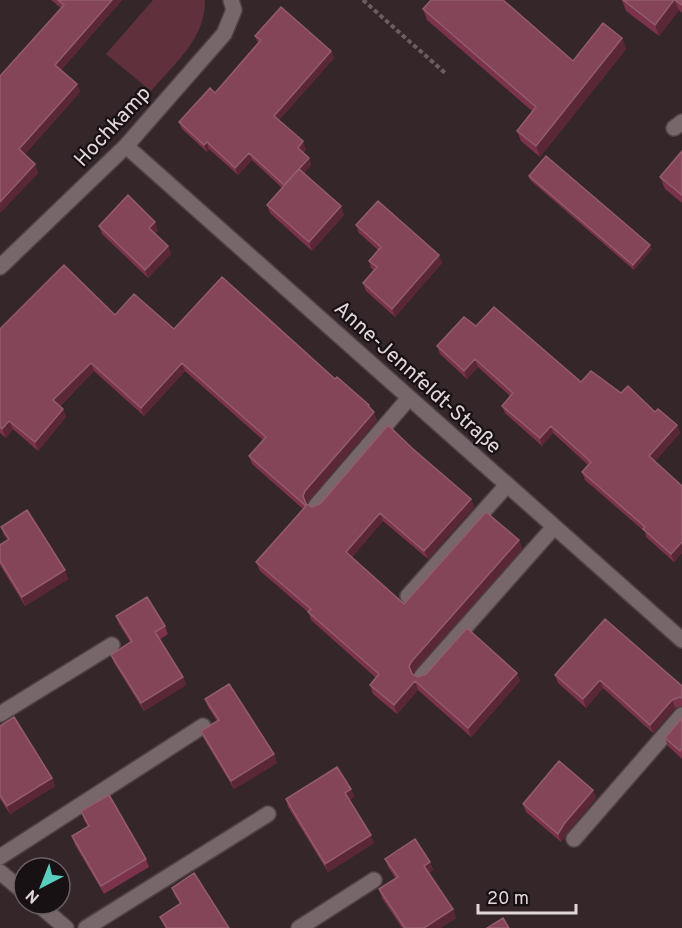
<svg xmlns="http://www.w3.org/2000/svg" width="682" height="928" viewBox="0 0 682 928" font-family="Overpass,sans-serif">
  <style>
    .green { fill: #60303d }
    .lines { fill: none; stroke-linecap: round; stroke-linejoin: round }
    .minor-casing { stroke: #4f4346; stroke-width: 18 }
    .path { stroke: #6b5d61; stroke-width: 4; stroke-dasharray: 4.5 3; stroke-linecap: butt }
    .minor { stroke: #77666a; stroke-width: 15 }
    .wall { fill: #7a334a }
    .shaded-wall { fill: #5a2737 }
    .building { fill: #854559; stroke: #935c6d; stroke-width: 1.5 }
    .labels { text-anchor: middle; stroke-width: 4.5; stroke-linejoin: round; paint-order: stroke }
    .street-label { font-size: 21px; fill: #e1d7d9; stroke: #181113 }
  </style>
  <rect width="100%" height="100%" fill="#35262a"/>
  <path class="green" d="M 153,0 L 205,0 C 206,38 174,64 151,91 L 106,54 Z"/>
  <g class="lines">
    <defs>
      <path id="minor" d="M 674,128 L 682,122
        M 126,146 L 682,640
        M 0,267 L 126,146 L 224,34 L 234,10 L 231,0
        M 316,506 L 409,398
        M 408,596 L 507,485
        M 422,676 L 554,527
        M 0,714 L 112,645
        M 574,839 L 682,715
        M 0,857 L 203,726
        M 0,872 L 24,892
        M 38,904 L 66,928
        M 86,928 L 268,814
        M 299,928 L 374,880"/>
    </defs>
    <use href="#minor" class="minor-casing"/>
    <path class="path" d="M 363,0 L 445,73"/>
    <use href="#minor" class="minor"/>
  </g>
  <path class="wall" d="M 51,0 L 122,0 L 61,70 L 77,84 L 80,92 L 25,154 L 35,164 L 38,173 L 0,213 L 61,8 Z
    M 622,0 L 682,0 L 682,13 L 679,10 L 659,36 L 626,11 Z
    M 423,9 L 573,61 L 622,38 L 626,49 L 540,157 L 521,141 L 517,131 L 532,111 L 427,20 Z
    M 255,36 L 331,51 L 334,58 L 279,120 L 306,149 L 303,153 L 309,158 L 311,165 L 304,173 L 344,215 L 312,251 L 270,213 L 267,205 L 282,188 L 252,160 L 238,175 L 209,149 L 207,152 L 182,129 L 179,122 L 215,93 L 258,43 Z
    M 682,151 L 682,203 L 665,189 L 660,177 Z
    M 529,176 L 652,249 L 634,270 L 530,180 Z
    M 356,225 L 439,255 L 442,263 L 395,317 L 366,291 L 363,283 L 374,270 L 371,268 L 369,261 L 378,250 L 359,233 Z
    M 99,226 L 158,230 L 155,233 L 168,246 L 171,254 L 148,278 L 102,234 Z
    M 115,315 L 174,329 L 335,379 L 369,405 L 377,420 L 309,500 L 306,505 L 312,507 L 320,504 L 413,449 L 471,499 L 474,507 L 428,559 L 383,521 L 351,558 L 404,604 L 519,540 L 522,549 L 415,670 L 412,675 L 418,677 L 517,673 L 520,681 L 471,737 L 418,690 L 397,714 L 373,694 L 370,685 L 376,678 L 311,620 L 309,613 L 260,571 L 256,562 L 303,509 L 252,464 L 249,456 L 263,440 L 185,371 L 144,416 L 94,371 L 60,406 L 63,409 L 66,417 L 38,451 L 13,429 L 6,438 L 0,433 L 0,329 Z
    M 476,326 L 581,382 L 621,393 L 677,425 L 680,433 L 655,461 L 682,486 L 682,553 L 674,562 L 646,537 L 645,532 L 585,480 L 582,472 L 588,465 L 553,433 L 542,446 L 505,413 L 502,406 L 510,396 L 478,367 L 467,379 L 440,354 L 437,346 Z
    M 1,527 L 68,579 L 25,606 L 0,565 L 0,545 L 8,540 L 4,535 Z
    M 116,616 L 165,626 L 168,634 L 159,640 L 183,677 L 186,685 L 144,711 L 114,663 L 111,655 L 130,642 L 119,624 Z
    M 555,675 L 682,686 L 682,706 L 675,708 L 653,733 L 603,688 L 586,708 L 558,683 Z
    M 205,699 L 274,754 L 277,763 L 234,789 L 204,739 L 201,731 L 217,721 L 208,707 Z
    M 682,718 L 682,759 L 668,746 L 665,738 Z
    M 0,726 L 52,778 L 55,786 L 10,814 L 0,799 Z
    M 351,789 L 354,797 L 349,800 L 374,843 L 328,872 L 288,807 L 286,799 Z
    M 593,790 L 596,798 L 567,833 L 561,842 L 526,812 L 523,804 Z
    M 81,811 L 146,859 L 149,867 L 104,894 L 75,845 L 72,836 L 88,827 L 84,820 Z
    M 385,859 L 430,862 L 433,870 L 429,873 L 456,918 L 440,928 L 402,928 L 382,898 L 379,889 L 396,879 L 388,867 Z
    M 172,888 L 229,928 L 165,928 L 160,917 L 180,904 L 175,896 Z"/>
  <path class="shaded-wall" d="M 112,0 L 122,0 L 58,73 L 55,65 Z
    M 674,0 L 679,10 L 659,36 L 655,25 Z
    M 622,38 L 626,49 L 540,157 L 536,146 Z
    M 331,51 L 334,58 L 276,123 L 274,116 Z
    M 77,84 L 80,92 L 22,157 L 19,149 Z
    M 303,141 L 306,149 L 300,155 L 298,148 Z
    M 207,142 L 209,149 L 207,152 L 204,145 Z
    M 249,153 L 252,160 L 238,175 L 235,168 Z
    M 309,158 L 311,165 L 287,192 L 284,185 Z
    M 35,164 L 38,173 L 0,213 L 0,202 Z
    M 341,206 L 344,215 L 312,251 L 309,242 Z
    M 155,222 L 158,230 L 152,236 L 149,228 Z
    M 650,245 L 652,249 L 634,270 L 633,265 Z
    M 168,246 L 171,254 L 148,278 L 145,270 Z
    M 439,255 L 442,263 L 395,317 L 392,309 Z
    M 475,359 L 478,367 L 467,379 L 464,371 Z
    M 91,363 L 94,371 L 56,409 L 53,400 Z
    M 182,363 L 185,371 L 144,416 L 141,408 Z
    M 63,409 L 66,417 L 38,451 L 35,442 Z
    M 374,412 L 377,420 L 309,500 L 306,505 L 303,496 L 305,491 Z
    M 9,421 L 13,429 L 6,438 L 2,429 Z
    M 677,425 L 680,433 L 652,464 L 649,456 Z
    M 551,426 L 553,433 L 542,446 L 540,438 Z
    M 471,499 L 474,507 L 428,559 L 424,551 Z
    M 380,513 L 383,521 L 349,561 L 346,552 Z
    M 519,540 L 522,549 L 415,670 L 412,675 L 409,666 L 412,661 Z
    M 682,542 L 682,553 L 674,562 L 671,554 Z
    M 65,570 L 68,579 L 25,606 L 22,597 Z
    M 517,673 L 520,681 L 471,737 L 468,728 Z
    M 183,677 L 186,685 L 144,711 L 141,703 Z
    M 600,680 L 603,688 L 586,708 L 583,699 Z
    M 415,681 L 418,690 L 397,714 L 394,705 Z
    M 672,700 L 675,708 L 653,733 L 650,725 Z
    M 274,754 L 277,763 L 234,789 L 231,781 Z
    M 52,778 L 55,786 L 10,814 L 7,806 Z
    M 351,789 L 354,797 L 348,801 L 345,793 Z
    M 593,790 L 596,798 L 567,833 L 561,842 L 558,834 L 564,824 Z
    M 371,835 L 374,843 L 328,872 L 325,864 Z
    M 430,862 L 433,870 L 427,874 L 424,866 Z
    M 453,909 L 456,918 L 440,928 L 424,928 Z"/>
  <path class="building" d="M 58,0 L 112,0 L 55,65 L 77,84 L 19,149 L 35,164 L 0,202 L 0,76 L 64,5 Z
    M 431,0 L 503,0 L 573,61 L 603,23 L 622,38 L 536,146 L 517,131 L 536,107 L 423,9 Z
    M 623,0 L 674,0 L 655,25 Z
    M 675,0 L 682,0 L 682,5 Z
    M 281,7 L 331,51 L 274,116 L 303,141 L 298,148 L 309,158 L 284,185 L 249,153 L 235,168 L 207,142 L 204,145 L 179,122 L 210,88 L 215,93 L 261,40 L 255,36 Z
    M 682,151 L 682,195 L 660,177 Z
    M 546,156 L 650,245 L 633,265 L 529,176 Z
    M 299,169 L 341,206 L 309,242 L 267,205 Z
    M 128,195 L 155,222 L 149,228 L 168,246 L 145,270 L 99,226 Z
    M 378,201 L 439,255 L 392,309 L 363,283 L 377,267 L 369,261 L 381,247 L 356,225 Z
    M 64,265 L 115,315 L 134,294 L 174,329 L 222,277 L 335,379 L 337,377 L 369,405 L 368,406 L 374,412 L 305,491 L 303,496 L 306,504 L 312,507 L 320,504 L 388,425 L 413,449 L 471,499 L 424,551 L 380,513 L 346,552 L 404,604 L 486,512 L 519,540 L 412,661 L 409,666 L 412,674 L 418,677 L 426,674 L 467,628 L 517,673 L 468,728 L 415,681 L 394,705 L 370,685 L 379,674 L 308,612 L 311,609 L 256,562 L 306,506 L 249,456 L 266,437 L 182,363 L 141,408 L 91,363 L 53,400 L 63,409 L 35,442 L 9,421 L 2,429 L 0,427 L 0,329 Z
    M 494,307 L 581,382 L 591,371 L 621,393 L 628,386 L 655,412 L 658,409 L 677,425 L 649,456 L 682,486 L 682,542 L 671,554 L 643,529 L 645,527 L 582,472 L 591,462 L 551,426 L 540,438 L 502,406 L 513,393 L 475,359 L 464,371 L 437,346 L 464,317 L 476,326 Z
    M 27,510 L 65,570 L 22,597 L 0,561 L 0,545 L 9,539 L 1,527 Z
    M 147,597 L 165,626 L 155,632 L 183,677 L 141,703 L 111,655 L 132,641 L 116,616 Z
    M 605,619 L 682,686 L 682,698 L 680,697 L 672,700 L 650,725 L 600,680 L 583,699 L 555,675 Z
    M 229,684 L 274,754 L 231,781 L 201,731 L 219,720 L 205,699 Z
    M 14,717 L 52,778 L 7,806 L 0,795 L 0,726 Z
    M 682,718 L 682,748 L 680,751 L 665,738 Z
    M 559,761 L 593,790 L 564,824 L 558,834 L 523,804 Z
    M 337,767 L 351,789 L 345,793 L 371,835 L 325,864 L 286,799 Z
    M 109,795 L 146,859 L 101,886 L 72,836 L 89,826 L 81,811 Z
    M 415,839 L 430,862 L 424,866 L 453,909 L 424,928 L 405,928 L 379,889 L 398,877 L 385,859 Z
    M 194,873 L 229,928 L 167,928 L 160,917 L 181,903 L 172,888 Z
    M 503,918 L 509,928 L 487,928 Z"/>
  <g class="labels">
    <g class="street-label">
      <text transform="translate(112 126) rotate(-47)" y="7">Hochkamp</text>
      <text transform="translate(418 377) rotate(42)" y="7">Anne-Jennfeldt-Straße</text>
    </g>
  </g>
  <g transform="translate(42 886) rotate(222)"><circle r="28" fill="#181113" stroke="#686062" stroke-width="1.5"/>
  <path d="M0-4.5L10 22L0 15L-10 22Z" fill="#59cebf"/>
  <text y="-9" font-size="16" font-weight="bold" text-anchor="middle" fill="#e1d7d9">N</text>
  </g>
  <path d="M478 904v9h98v-9" fill="none" stroke="#e1d7d9" stroke-width="3"/>
  <text x="487" y="904" font-size="18" fill="#e1d7d9" stroke="#181113" stroke-width="4.5" paint-order="stroke">20 m</text>
</svg>
